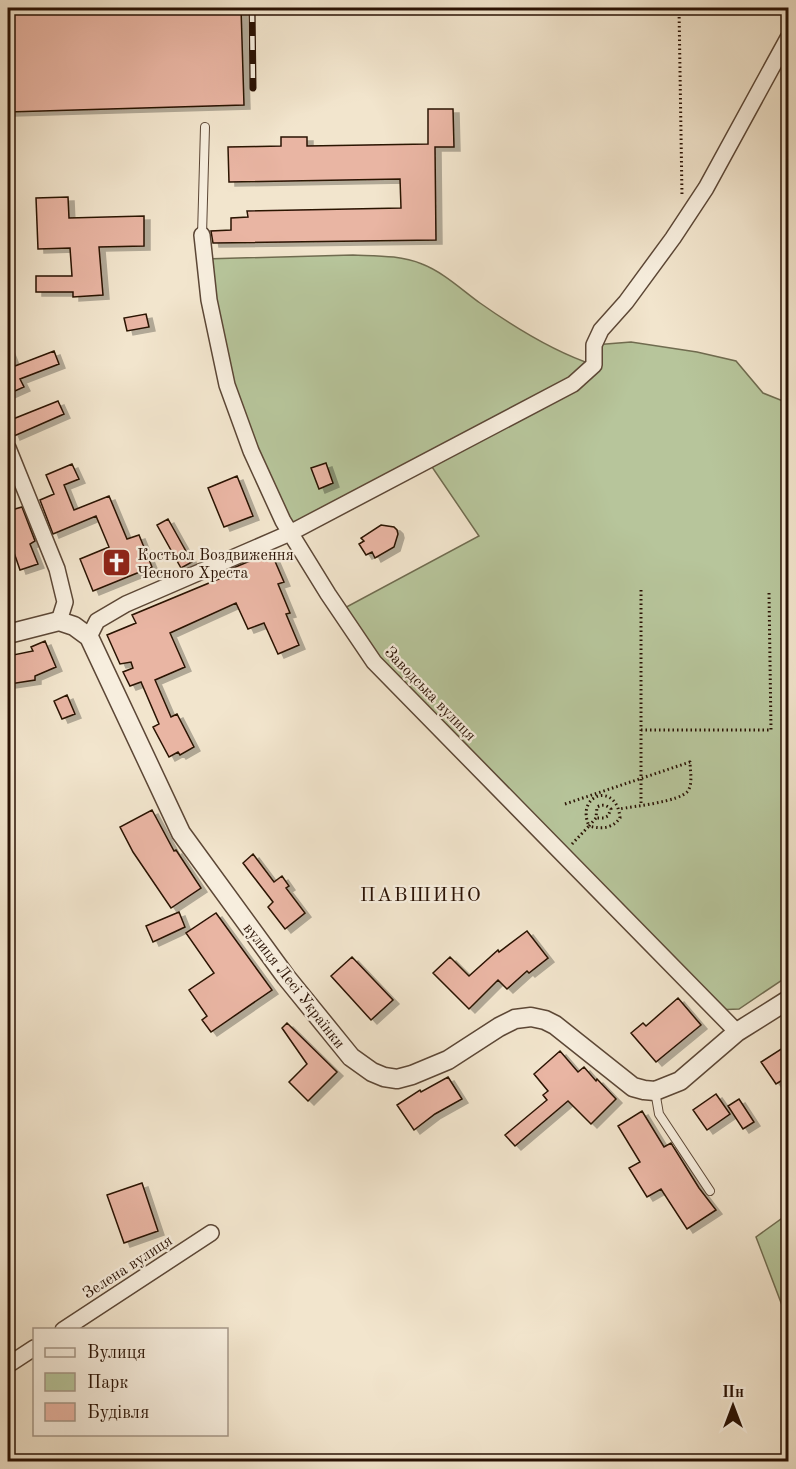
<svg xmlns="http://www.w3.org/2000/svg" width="796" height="1469" viewBox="0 0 796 1469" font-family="'Old Standard TT',serif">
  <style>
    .green { fill: #b7c59b; stroke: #706c50; stroke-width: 1.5 }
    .building { fill: #e9b5a3; stroke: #2a1204; stroke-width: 1.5; filter: url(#shadow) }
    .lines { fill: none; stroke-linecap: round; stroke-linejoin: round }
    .service-casing { stroke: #5c4736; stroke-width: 10 }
    .minor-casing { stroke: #5c4736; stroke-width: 18 }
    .tertiary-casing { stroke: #5c4736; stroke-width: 21 }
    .path { stroke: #2a1204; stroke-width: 3; stroke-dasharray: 1.5 3; stroke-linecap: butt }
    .service { stroke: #f7eede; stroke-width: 8 }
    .minor { stroke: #f7eede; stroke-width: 15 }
    .tertiary { stroke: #f7eede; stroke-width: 18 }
    .rail-casing { stroke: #2a1204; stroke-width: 7 }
    .rail { stroke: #f7eede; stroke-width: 4.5; stroke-dasharray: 14; stroke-linecap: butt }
    .labels { text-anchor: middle; stroke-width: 4.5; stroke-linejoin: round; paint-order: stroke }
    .poi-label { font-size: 16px; fill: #2a1204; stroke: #f7eede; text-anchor: start }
    .street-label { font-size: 16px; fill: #2a1204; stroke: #f7eede }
    .quarter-label { font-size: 20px; letter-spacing: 1.5px; fill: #2a1204; stroke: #f7eede }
  </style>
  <defs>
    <filter id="shadow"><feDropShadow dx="6" dy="4" stdDeviation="0" flood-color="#0004"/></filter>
  </defs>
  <rect width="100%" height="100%" fill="#f2e5cd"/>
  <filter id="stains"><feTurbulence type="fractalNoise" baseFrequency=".00333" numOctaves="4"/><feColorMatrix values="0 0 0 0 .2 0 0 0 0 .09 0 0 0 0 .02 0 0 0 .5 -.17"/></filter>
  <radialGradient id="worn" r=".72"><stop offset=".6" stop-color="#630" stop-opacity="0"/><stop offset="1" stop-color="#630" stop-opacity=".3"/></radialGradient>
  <path class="green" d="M 353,255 C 376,256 400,255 422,264 C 443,272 462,290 480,303 C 514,327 554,352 594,365 L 594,345 L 631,342 L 697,352 L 736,361 L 763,393 L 788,403 L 788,976 L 739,1009 L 715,1010 L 423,712 L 339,611 L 479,536 L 428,461 L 290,533 L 227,385 L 204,259 Z
    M 788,1214 L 788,1321 L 756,1237 Z"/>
  <path class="building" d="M 8,8 L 241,8 L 244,105 L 8,112 Z
    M 428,109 L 453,109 L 454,147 L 435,147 L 436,240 L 213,243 L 211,231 L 231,230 L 231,218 L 248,217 L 247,211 L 401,208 L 400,179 L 229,182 L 228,147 L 281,146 L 281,137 L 307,137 L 307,146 L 428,144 Z
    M 68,197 L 69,218 L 144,216 L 144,246 L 99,247 L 103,295 L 73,297 L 73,292 L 36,292 L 36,276 L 72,276 L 70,248 L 38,249 L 36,198 Z
    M 146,314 L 149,327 L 127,331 L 124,318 Z
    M 8,348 L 15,366 L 54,351 L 59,364 L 20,379 L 24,387 L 8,394 Z
    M 58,401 L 64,414 L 14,436 L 8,421 Z
    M 326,463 L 333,483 L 319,489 L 311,468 Z
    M 72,464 L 79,479 L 64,485 L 74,510 L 109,496 L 127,539 L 139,535 L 152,567 L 93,591 L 80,559 L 109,547 L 96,516 L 53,534 L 40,500 L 54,494 L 46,475 Z
    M 237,476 L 253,516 L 224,527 L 208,488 Z
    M 22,507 L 35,541 L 30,544 L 38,564 L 20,570 L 8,535 L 8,511 Z
    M 168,519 L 192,562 L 181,568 L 157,525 Z
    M 381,525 L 394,527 L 397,530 L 398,534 L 394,547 L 375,558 L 372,552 L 366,555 L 359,544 L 364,541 L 361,538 Z
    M 271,552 L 284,582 L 278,584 L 290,613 L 286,614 L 299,645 L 278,654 L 264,623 L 248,629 L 236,603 L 170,633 L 185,667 L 155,680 L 171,717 L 177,714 L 194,747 L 180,755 L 178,752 L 169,757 L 153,727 L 159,724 L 141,682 L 130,686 L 123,672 L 133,668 L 131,662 L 120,664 L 107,635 L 136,623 L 132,615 L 221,578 L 219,574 Z
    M 45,641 L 56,667 L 35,676 L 35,680 L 10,684 L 8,656 L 33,651 L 31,647 Z
    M 67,695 L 75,714 L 62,719 L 54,701 Z
    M 152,810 L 174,851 L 176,850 L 201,888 L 171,908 L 133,852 L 120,827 Z
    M 253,854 L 274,882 L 282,876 L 289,886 L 286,888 L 305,913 L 285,929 L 268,907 L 273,902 L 243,863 Z
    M 179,912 L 185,927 L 153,942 L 146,926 Z
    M 216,913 L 272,990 L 211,1032 L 202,1020 L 207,1016 L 189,990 L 214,973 L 186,933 Z
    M 527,931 L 548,958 L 529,973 L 527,971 L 507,989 L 498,980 L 469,1009 L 433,973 L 450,957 L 469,976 L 498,950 L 499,952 Z
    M 352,957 L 393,1000 L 371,1020 L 331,976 Z
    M 678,998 L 701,1025 L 656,1062 L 631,1033 L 643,1023 L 646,1026 Z
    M 287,1023 L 337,1072 L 308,1101 L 289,1082 L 307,1064 L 282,1028 Z
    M 789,1044 L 789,1076 L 776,1084 L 761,1062 Z
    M 560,1051 L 578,1072 L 584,1067 L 596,1081 L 597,1079 L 616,1099 L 591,1124 L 568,1101 L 515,1146 L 505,1135 L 547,1100 L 543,1095 L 548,1091 L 534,1074 Z
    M 448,1077 L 462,1099 L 435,1114 L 414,1130 L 397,1105 L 420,1090 L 421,1092 Z
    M 716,1094 L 730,1114 L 707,1130 L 693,1110 Z
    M 739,1099 L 754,1122 L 743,1129 L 728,1106 Z
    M 642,1111 L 664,1147 L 671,1143 L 699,1188 L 716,1210 L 687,1229 L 661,1189 L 647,1197 L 629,1168 L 640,1162 L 618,1126 Z
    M 142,1183 L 158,1231 L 124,1243 L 107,1195 Z"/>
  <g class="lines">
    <defs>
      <path id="service" d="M 202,235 L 205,127
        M 655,1091 L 659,1114 L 710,1191"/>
      <path id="minor" d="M 202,235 L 209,300 L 227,385 L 251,451 L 283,521 L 328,594 L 374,662 L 737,1032
        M 8,448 L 57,569 L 65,602 L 59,621
        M 89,637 L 97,621 L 126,604 L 290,533 L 573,384 L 594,365 L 594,345 L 601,330 L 626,302 L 673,238 L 706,188 L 788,38
        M 63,1330 L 211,1233
        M 8,1365 L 34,1348"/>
      <path id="tertiary" d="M 8,634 L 59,621 L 74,626 L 89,637 L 181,833 L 286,977 L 351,1057 L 372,1072 L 384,1077 L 397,1079 L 412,1075 L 448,1060 L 499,1027 L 515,1019 L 531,1017 L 545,1020 L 555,1025 L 633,1087 L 644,1090 L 655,1091 L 680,1081 L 737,1032 L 788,1000"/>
    </defs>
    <use href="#service" class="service-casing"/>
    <use href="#minor" class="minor-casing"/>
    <use href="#tertiary" class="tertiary-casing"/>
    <path class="path" d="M 679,8 L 682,196
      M 641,590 L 641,804
      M 641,730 L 771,730 L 769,593
      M 565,804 L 690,762 C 690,770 693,783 688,791 C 679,802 635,806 619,809
      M 589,826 L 596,818 L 597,807 C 603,804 606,805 611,809 L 608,816 L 604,818 L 596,818
      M 572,844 L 589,826 C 575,794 617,781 620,818 C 612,829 601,829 589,826"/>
    <use href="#service" class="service"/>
    <use href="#minor" class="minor"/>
    <use href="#tertiary" class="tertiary"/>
    <defs>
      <path id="rail" d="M 252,8 L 253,88"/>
    </defs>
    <use href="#rail" class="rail-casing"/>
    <use href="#rail" class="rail"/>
  </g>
  <defs>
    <symbol id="church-square" viewBox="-11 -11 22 22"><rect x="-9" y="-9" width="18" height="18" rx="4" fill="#8f2418" stroke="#f7eede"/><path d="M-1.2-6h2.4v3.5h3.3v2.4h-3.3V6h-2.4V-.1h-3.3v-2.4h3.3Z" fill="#fff"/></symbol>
  </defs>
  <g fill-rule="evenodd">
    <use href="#church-square" x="100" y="546" width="33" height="33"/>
  </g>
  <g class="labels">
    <g class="poi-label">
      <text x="137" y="560">Костьол Воздвиження<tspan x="137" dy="18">Чесного Хреста</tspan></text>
    </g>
    <g class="street-label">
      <text transform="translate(431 693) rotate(46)" y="6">Заводська вулиця</text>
      <text transform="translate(295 985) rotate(52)" y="6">вулиця Лесі Українки</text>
      <text transform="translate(127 1266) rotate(-33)" y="6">Зелена вулиця</text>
    </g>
    <g class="quarter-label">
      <text x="421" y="901">ПАВШИНО</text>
    </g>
  </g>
  <rect width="796" height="1469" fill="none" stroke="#f2e5cd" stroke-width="30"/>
  <rect x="9" y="9" width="778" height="1451" fill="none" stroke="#2a1204" stroke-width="3"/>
  <rect x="15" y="15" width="766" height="1439" fill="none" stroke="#2a1204" stroke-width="1.5"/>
  <rect x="33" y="1328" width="195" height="108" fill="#f7eede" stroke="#a59687" stroke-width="1.5"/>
  <rect x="45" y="1348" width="30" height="9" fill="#f7eede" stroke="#a59687" stroke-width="1.5"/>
  <text x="87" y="1358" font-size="18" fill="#2a1204">Вулиця</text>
  <rect x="45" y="1373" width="30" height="18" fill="#b7c59b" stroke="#a59687" stroke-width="1.5"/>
  <text x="87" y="1388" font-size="18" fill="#2a1204">Парк</text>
  <rect x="45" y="1403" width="30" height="18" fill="#e9b5a3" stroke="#a59687" stroke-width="1.5"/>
  <text x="87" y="1418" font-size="18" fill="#2a1204">Будівля</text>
  <g transform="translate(733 1406)" stroke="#f7eede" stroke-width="4.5" paint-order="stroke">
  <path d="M0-4.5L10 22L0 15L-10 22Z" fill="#2a1204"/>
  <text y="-9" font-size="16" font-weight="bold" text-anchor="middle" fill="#2a1204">Пн</text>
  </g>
  <rect width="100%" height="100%" filter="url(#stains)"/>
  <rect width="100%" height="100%" fill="url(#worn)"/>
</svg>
